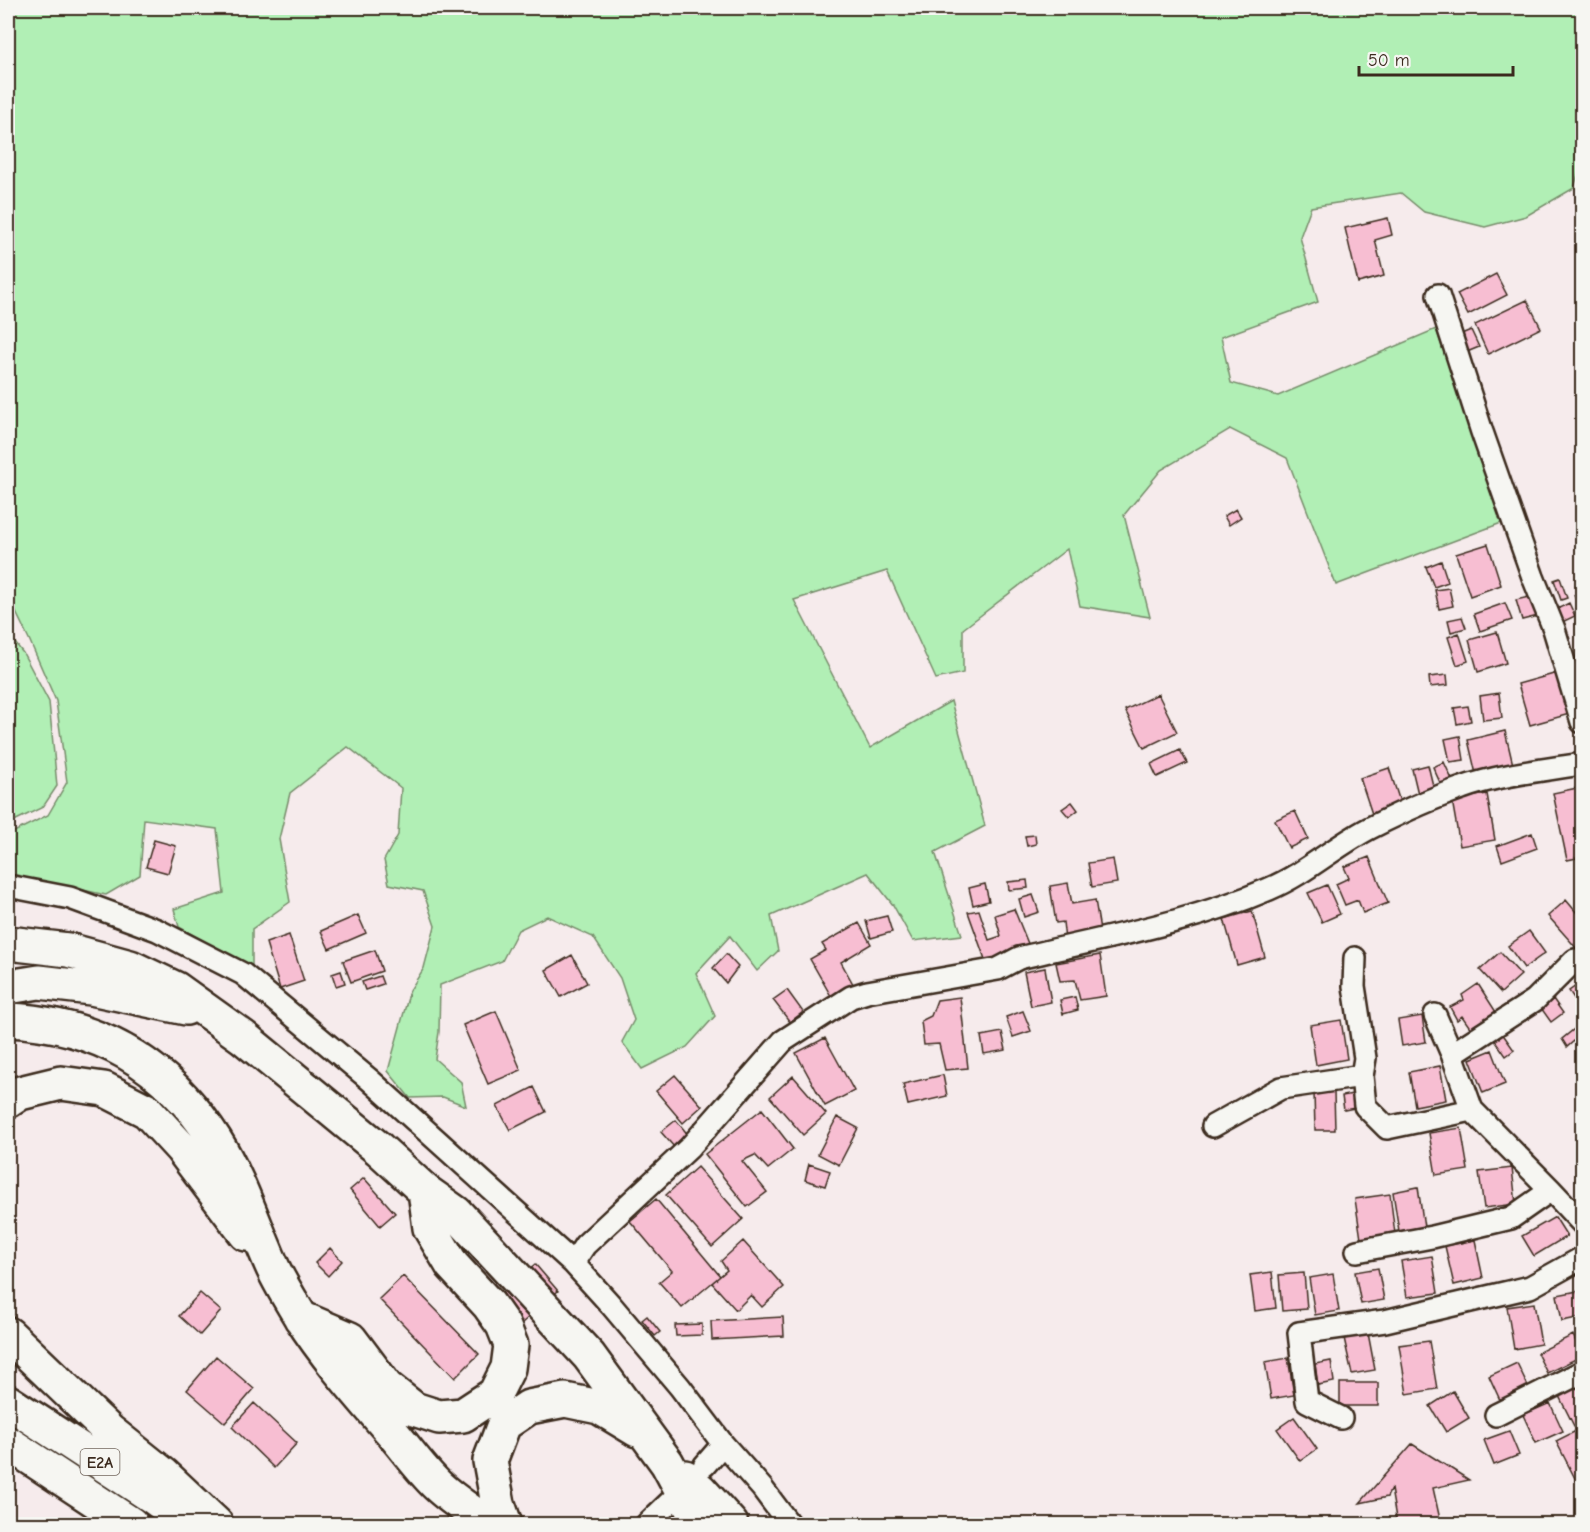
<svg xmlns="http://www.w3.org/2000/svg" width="1590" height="1532" viewBox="0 0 1590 1532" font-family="'Comic Neue',sans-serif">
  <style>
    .green { fill: #b1efb5; stroke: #768c6a; stroke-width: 1.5 }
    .building { fill: #f7bed2; stroke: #3b2a1e; stroke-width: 1.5 }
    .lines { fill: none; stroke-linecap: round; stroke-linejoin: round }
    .street-casing { stroke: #3b2a1e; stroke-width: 26 }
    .highway-casing { stroke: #3b2a1e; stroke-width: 38 }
    .street { stroke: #f6f6f2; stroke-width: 21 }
    .highway { stroke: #f6f6f2; stroke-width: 33 }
    .labels { text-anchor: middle; stroke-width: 4.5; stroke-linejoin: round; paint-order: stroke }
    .shield { fill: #f6f6f2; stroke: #73675e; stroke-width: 1.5 }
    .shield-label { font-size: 16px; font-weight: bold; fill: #3b2a1e }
  </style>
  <rect width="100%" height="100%" fill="#f6ebec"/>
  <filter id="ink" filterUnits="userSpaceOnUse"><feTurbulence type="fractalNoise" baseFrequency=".0167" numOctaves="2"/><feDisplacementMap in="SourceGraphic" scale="12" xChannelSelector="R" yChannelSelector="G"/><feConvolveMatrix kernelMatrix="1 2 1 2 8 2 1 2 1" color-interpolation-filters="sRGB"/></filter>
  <g filter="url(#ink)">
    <path class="green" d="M 8,8 L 1582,8 L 1582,161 L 1574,188 L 1526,216 L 1485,227 L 1424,212 L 1401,193 L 1311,207 L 1300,237 L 1318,302 L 1221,337 L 1231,383 L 1278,396 L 1436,329 L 1504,522 L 1336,585 L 1287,458 L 1230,429 L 1161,470 L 1124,515 L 1150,617 L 1080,606 L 1067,549 L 963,629 L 963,673 L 936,679 L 887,571 L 794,600 L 870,748 L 951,701 L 985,826 L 935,852 L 962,935 L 913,941 L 893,905 L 868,873 L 771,916 L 778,951 L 757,971 L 730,936 L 696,973 L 715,1016 L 687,1047 L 642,1069 L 622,1042 L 634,1020 L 620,978 L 593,937 L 547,916 L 518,930 L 502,961 L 440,985 L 439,1032 L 435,1059 L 461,1082 L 466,1106 L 443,1097 L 410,1098 L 388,1071 L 410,990 L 424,968 L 435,926 L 423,891 L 389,884 L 384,860 L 398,835 L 401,788 L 348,747 L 290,793 L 279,839 L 290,902 L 252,929 L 252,968 L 179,927 L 174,909 L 224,893 L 217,829 L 144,819 L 140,875 L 106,895 L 60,885 L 8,877 L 8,835 L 48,815 L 67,782 L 56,701 L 29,639 L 10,600 L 8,601 Z
      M 8,634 L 23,653 L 49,702 L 57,786 L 43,807 L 8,824 Z"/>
    <path class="building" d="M 1388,218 L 1392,235 L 1375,240 L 1384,276 L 1358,283 L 1345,228 Z
      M 1496,274 L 1507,295 L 1468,315 L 1457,294 Z
      M 1527,300 L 1541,328 L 1488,354 L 1475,325 Z
      M 1471,330 L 1479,347 L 1467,352 L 1459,335 Z
      M 1236,509 L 1241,517 L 1229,525 L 1224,516 Z
      M 1488,544 L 1501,585 L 1470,596 L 1456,554 Z
      M 1441,561 L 1448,582 L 1434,587 L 1426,567 Z
      M 1560,578 L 1567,598 L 1561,600 L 1554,580 Z
      M 1449,588 L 1453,606 L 1439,609 L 1435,590 Z
      M 1582,592 L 1582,616 L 1574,595 Z
      M 1533,596 L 1538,616 L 1522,620 L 1516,600 Z
      M 1505,603 L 1512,620 L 1480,631 L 1474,614 Z
      M 1569,603 L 1575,616 L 1558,624 L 1553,611 Z
      M 1462,617 L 1466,628 L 1451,632 L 1448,620 Z
      M 1497,632 L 1506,663 L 1478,672 L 1469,640 Z
      M 1459,633 L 1468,661 L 1457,665 L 1448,637 Z
      M 1561,672 L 1573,713 L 1530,725 L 1518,684 Z
      M 1447,675 L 1448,685 L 1430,687 L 1429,677 Z
      M 1499,693 L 1502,718 L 1483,720 L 1480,696 Z
      M 1158,694 L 1177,732 L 1144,748 L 1125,710 Z
      M 1468,706 L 1471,721 L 1457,724 L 1454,708 Z
      M 1505,731 L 1513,765 L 1476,774 L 1468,740 Z
      M 1460,736 L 1464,760 L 1450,762 L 1445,739 Z
      M 1180,750 L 1187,763 L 1157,777 L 1151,764 Z
      M 1444,762 L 1454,784 L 1443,789 L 1433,767 Z
      M 1428,765 L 1434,790 L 1418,794 L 1412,769 Z
      M 1389,768 L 1401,805 L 1372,814 L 1360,778 Z
      M 1582,787 L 1582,857 L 1567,860 L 1553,793 Z
      M 1487,794 L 1495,840 L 1460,846 L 1452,800 Z
      M 1072,802 L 1078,810 L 1069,817 L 1062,809 Z
      M 1295,811 L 1308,839 L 1289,848 L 1275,820 Z
      M 1532,833 L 1537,848 L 1502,861 L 1497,846 Z
      M 1035,835 L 1036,844 L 1027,846 L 1025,836 Z
      M 154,840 L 176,846 L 168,873 L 146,867 Z
      M 1369,857 L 1388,903 L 1363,913 L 1358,900 L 1345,905 L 1336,884 L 1349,878 L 1344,867 Z
      M 1113,859 L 1117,883 L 1092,887 L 1088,863 Z
      M 1027,880 L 1028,888 L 1009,890 L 1008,882 Z
      M 1068,883 L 1072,904 L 1095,900 L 1100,930 L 1065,940 L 1063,922 L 1056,923 L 1050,886 Z
      M 985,884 L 989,901 L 973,905 L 969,888 Z
      M 1327,885 L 1340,914 L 1322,922 L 1308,893 Z
      M 1033,895 L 1039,912 L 1024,917 L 1019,899 Z
      M 1566,900 L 1582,919 L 1582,948 L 1579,951 L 1548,916 Z
      M 1014,909 L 1029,946 L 986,962 L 968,912 L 979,910 L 989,940 L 1001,936 L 995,915 Z
      M 1252,911 L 1265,957 L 1237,965 L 1224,919 Z
      M 358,915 L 366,933 L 329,949 L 321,931 Z
      M 887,916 L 892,932 L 871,938 L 866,921 Z
      M 859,923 L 871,944 L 841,962 L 853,984 L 831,996 L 810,959 L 826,950 L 822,944 Z
      M 1529,931 L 1545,953 L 1524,968 L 1508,946 Z
      M 289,935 L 304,981 L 280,989 L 266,943 Z
      M 375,950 L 382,971 L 351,982 L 343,961 Z
      M 1500,952 L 1521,975 L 1501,993 L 1480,970 Z
      M 726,954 L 738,967 L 726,983 L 713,968 Z
      M 572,955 L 587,983 L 561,997 L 546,970 Z
      M 1100,955 L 1106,996 L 1080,1000 L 1075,980 L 1060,981 L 1056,963 Z
      M 1045,968 L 1051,1002 L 1031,1006 L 1024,972 Z
      M 341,971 L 345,983 L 336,986 L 332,974 Z
      M 380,976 L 383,984 L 365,990 L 362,982 Z
      M 1582,982 L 1582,1010 L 1569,991 Z
      M 1478,984 L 1496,1012 L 1471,1029 L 1462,1016 L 1457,1020 L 1450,1007 L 1464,1000 L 1462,995 Z
      M 787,990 L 803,1012 L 790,1022 L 773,1000 Z
      M 960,997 L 968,1068 L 945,1070 L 939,1044 L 924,1045 L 921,1021 L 931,1016 L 937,1000 Z
      M 1075,997 L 1078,1010 L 1063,1014 L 1060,1000 Z
      M 1553,999 L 1563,1013 L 1551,1022 L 1541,1008 Z
      M 496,1011 L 521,1070 L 488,1084 L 463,1025 Z
      M 1023,1011 L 1031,1031 L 1013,1037 L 1006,1017 Z
      M 1422,1016 L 1426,1042 L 1402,1046 L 1398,1020 Z
      M 1341,1020 L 1347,1059 L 1316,1065 L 1310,1025 Z
      M 1578,1026 L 1582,1034 L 1567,1047 L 1562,1039 Z
      M 1002,1032 L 1006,1050 L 984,1054 L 981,1036 Z
      M 1502,1033 L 1514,1050 L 1506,1056 L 1494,1039 Z
      M 825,1038 L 854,1091 L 825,1106 L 796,1053 Z
      M 1492,1050 L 1505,1084 L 1483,1093 L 1470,1059 Z
      M 1440,1066 L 1446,1100 L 1415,1106 L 1409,1072 Z
      M 675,1075 L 702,1106 L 683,1123 L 656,1091 Z
      M 943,1075 L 947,1096 L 908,1105 L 903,1084 Z
      M 793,1076 L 826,1114 L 803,1135 L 770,1097 Z
      M 534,1087 L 546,1112 L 510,1130 L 497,1106 Z
      M 1314,1092 L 1334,1092 L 1335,1130 L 1315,1130 Z
      M 1353,1094 L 1355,1108 L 1344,1110 L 1342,1096 Z
      M 762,1109 L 793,1149 L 768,1169 L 755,1155 L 742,1161 L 767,1192 L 747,1207 L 705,1154 Z
      M 837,1117 L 858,1128 L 839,1165 L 818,1154 Z
      M 676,1120 L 689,1136 L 675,1148 L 661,1132 Z
      M 1461,1128 L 1468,1170 L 1436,1175 L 1429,1133 Z
      M 809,1164 L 830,1171 L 825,1186 L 805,1180 Z
      M 697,1167 L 743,1219 L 712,1247 L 666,1195 Z
      M 1512,1168 L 1516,1204 L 1484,1208 L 1479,1172 Z
      M 364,1178 L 395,1213 L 380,1226 L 350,1190 Z
      M 1418,1187 L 1424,1227 L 1399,1231 L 1393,1192 Z
      M 1390,1194 L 1395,1234 L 1361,1239 L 1355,1199 Z
      M 656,1199 L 720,1276 L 682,1308 L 659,1282 L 672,1271 L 630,1221 Z
      M 1555,1217 L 1567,1236 L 1534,1256 L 1522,1236 Z
      M 1475,1240 L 1483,1278 L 1454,1285 L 1445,1246 Z
      M 743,1241 L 784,1287 L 762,1307 L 751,1295 L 736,1310 L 712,1283 L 727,1270 L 721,1261 Z
      M 330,1248 L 342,1261 L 328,1276 L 315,1263 Z
      M 1432,1256 L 1438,1293 L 1407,1297 L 1401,1261 Z
      M 535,1264 L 558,1291 L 513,1331 L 489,1304 Z
      M 1378,1268 L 1384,1300 L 1361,1304 L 1355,1272 Z
      M 1272,1272 L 1276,1308 L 1255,1311 L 1250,1275 Z
      M 1304,1273 L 1307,1309 L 1282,1311 L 1279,1275 Z
      M 1333,1274 L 1339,1311 L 1315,1315 L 1309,1278 Z
      M 403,1276 L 479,1354 L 455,1378 L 379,1299 Z
      M 1578,1291 L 1582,1317 L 1562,1321 L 1557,1295 Z
      M 200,1293 L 221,1311 L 200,1335 L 179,1316 Z
      M 1534,1303 L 1541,1344 L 1514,1349 L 1507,1307 Z
      M 647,1316 L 660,1332 L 655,1336 L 642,1320 Z
      M 783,1317 L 784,1336 L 712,1340 L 711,1321 Z
      M 702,1324 L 702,1335 L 676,1336 L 675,1325 Z
      M 1368,1333 L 1375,1370 L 1352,1374 L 1344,1338 Z
      M 1573,1335 L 1582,1356 L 1547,1373 L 1537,1353 Z
      M 1429,1341 L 1437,1389 L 1407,1394 L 1399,1345 Z
      M 216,1356 L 254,1389 L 225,1423 L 187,1390 Z
      M 1288,1358 L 1294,1395 L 1271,1399 L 1265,1362 Z
      M 1331,1361 L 1334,1382 L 1318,1385 L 1315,1364 Z
      M 1517,1363 L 1528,1386 L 1500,1400 L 1489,1376 Z
      M 1340,1383 L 1378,1383 L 1378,1406 L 1340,1406 Z
      M 1582,1384 L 1582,1422 L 1574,1426 L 1559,1396 Z
      M 1453,1391 L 1469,1418 L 1446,1432 L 1430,1406 Z
      M 254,1403 L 297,1443 L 274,1468 L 232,1427 Z
      M 1550,1403 L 1563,1431 L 1536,1443 L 1523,1415 Z
      M 1294,1417 L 1317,1449 L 1300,1461 L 1277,1429 Z
      M 1582,1428 L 1582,1492 L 1556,1441 Z
      M 1509,1431 L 1519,1455 L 1494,1465 L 1484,1440 Z
      M 1412,1444 L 1469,1480 L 1433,1488 L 1441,1524 L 1397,1524 L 1391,1489 L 1387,1497 L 1360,1503 Z"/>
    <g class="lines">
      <defs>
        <path id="street" d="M 1438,295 L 1482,432 L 1533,577 L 1554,629 L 1582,722
          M 8,886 L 70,898 L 157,930 L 243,974 L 370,1080 L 573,1263
          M 1355,958 L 1354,986 L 1365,1058 L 1362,1076 L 1365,1106 L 1387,1128 L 1472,1110
          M 1435,1015 L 1452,1054
          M 1213,1126 L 1281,1088 L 1362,1076
          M 1551,1190 L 1472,1110 L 1452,1054 L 1535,1000 L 1575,960
          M 1357,1251 L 1432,1237 L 1511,1218 L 1551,1190 L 1582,1223
          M 1496,1415 L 1582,1372
          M 1341,1418 L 1307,1401 L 1299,1333 L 1385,1321 L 1530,1287 L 1582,1258
          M 704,1466 L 723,1444
          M 647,1524 L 671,1501
          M 789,1524 L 762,1488 L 723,1444 L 680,1387 L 611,1305 L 573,1263 L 585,1245 L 689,1148 L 783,1041 L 851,997 L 867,992 L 998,969 L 1019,958 C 1103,938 1190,923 1269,889 C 1307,873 1337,844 1374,826 C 1402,812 1433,798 1462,788 C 1497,775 1545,770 1582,764"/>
        <path id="highway" d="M 8,943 L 68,950 L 130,967 L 176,989 L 243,1037 L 379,1149 L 425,1191 L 456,1213 L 589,1356 L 667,1463 L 700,1524
          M 8,987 L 39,982 L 91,988 L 186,1008
          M 8,1020 C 98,1024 166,1063 215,1140 C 240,1180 254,1226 273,1268 C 281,1285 291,1301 300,1316 C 326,1357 359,1394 390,1430 C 406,1448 420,1469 438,1486 C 453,1500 472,1512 488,1524
          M 8,1101 L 20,1093 L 61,1083 L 104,1089 L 147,1111 L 182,1149 L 246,1234
          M 301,1318 L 350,1339 L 386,1387 L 414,1409 L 439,1417 L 463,1415 L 495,1394 L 508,1368 L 511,1345 L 503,1325 L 489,1305 L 452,1265 L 430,1228 L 425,1191
          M 8,1334 L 109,1431 L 164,1475 L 216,1524
          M 8,1402 L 153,1497 L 190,1524
          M 8,1443 L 131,1524
          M 685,1477 L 701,1491 L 731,1524
          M 505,1524 L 498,1504 L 490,1461 L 504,1424 L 529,1407 L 565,1400 L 599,1407 L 637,1430"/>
      </defs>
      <use href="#street" class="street-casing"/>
      <use href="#highway" class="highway-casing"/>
      <use href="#street" class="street"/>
      <use href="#highway" class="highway"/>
    </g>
  </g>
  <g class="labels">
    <rect class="shield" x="80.5" y="1449" width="39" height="26" rx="4.5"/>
    <g class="shield-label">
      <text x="100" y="1468">E2A</text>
    </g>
  </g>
  <rect width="1590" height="1532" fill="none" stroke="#f6f6f2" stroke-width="30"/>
  <rect x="15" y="15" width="1560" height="1502" fill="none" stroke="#3b2a1e" stroke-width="2" filter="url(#ink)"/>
  <path d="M1359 66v9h154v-9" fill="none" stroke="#3b2a1e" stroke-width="3"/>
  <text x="1368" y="66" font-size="18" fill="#3b2a1e" stroke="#f6f6f2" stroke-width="4.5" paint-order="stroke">50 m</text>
</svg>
